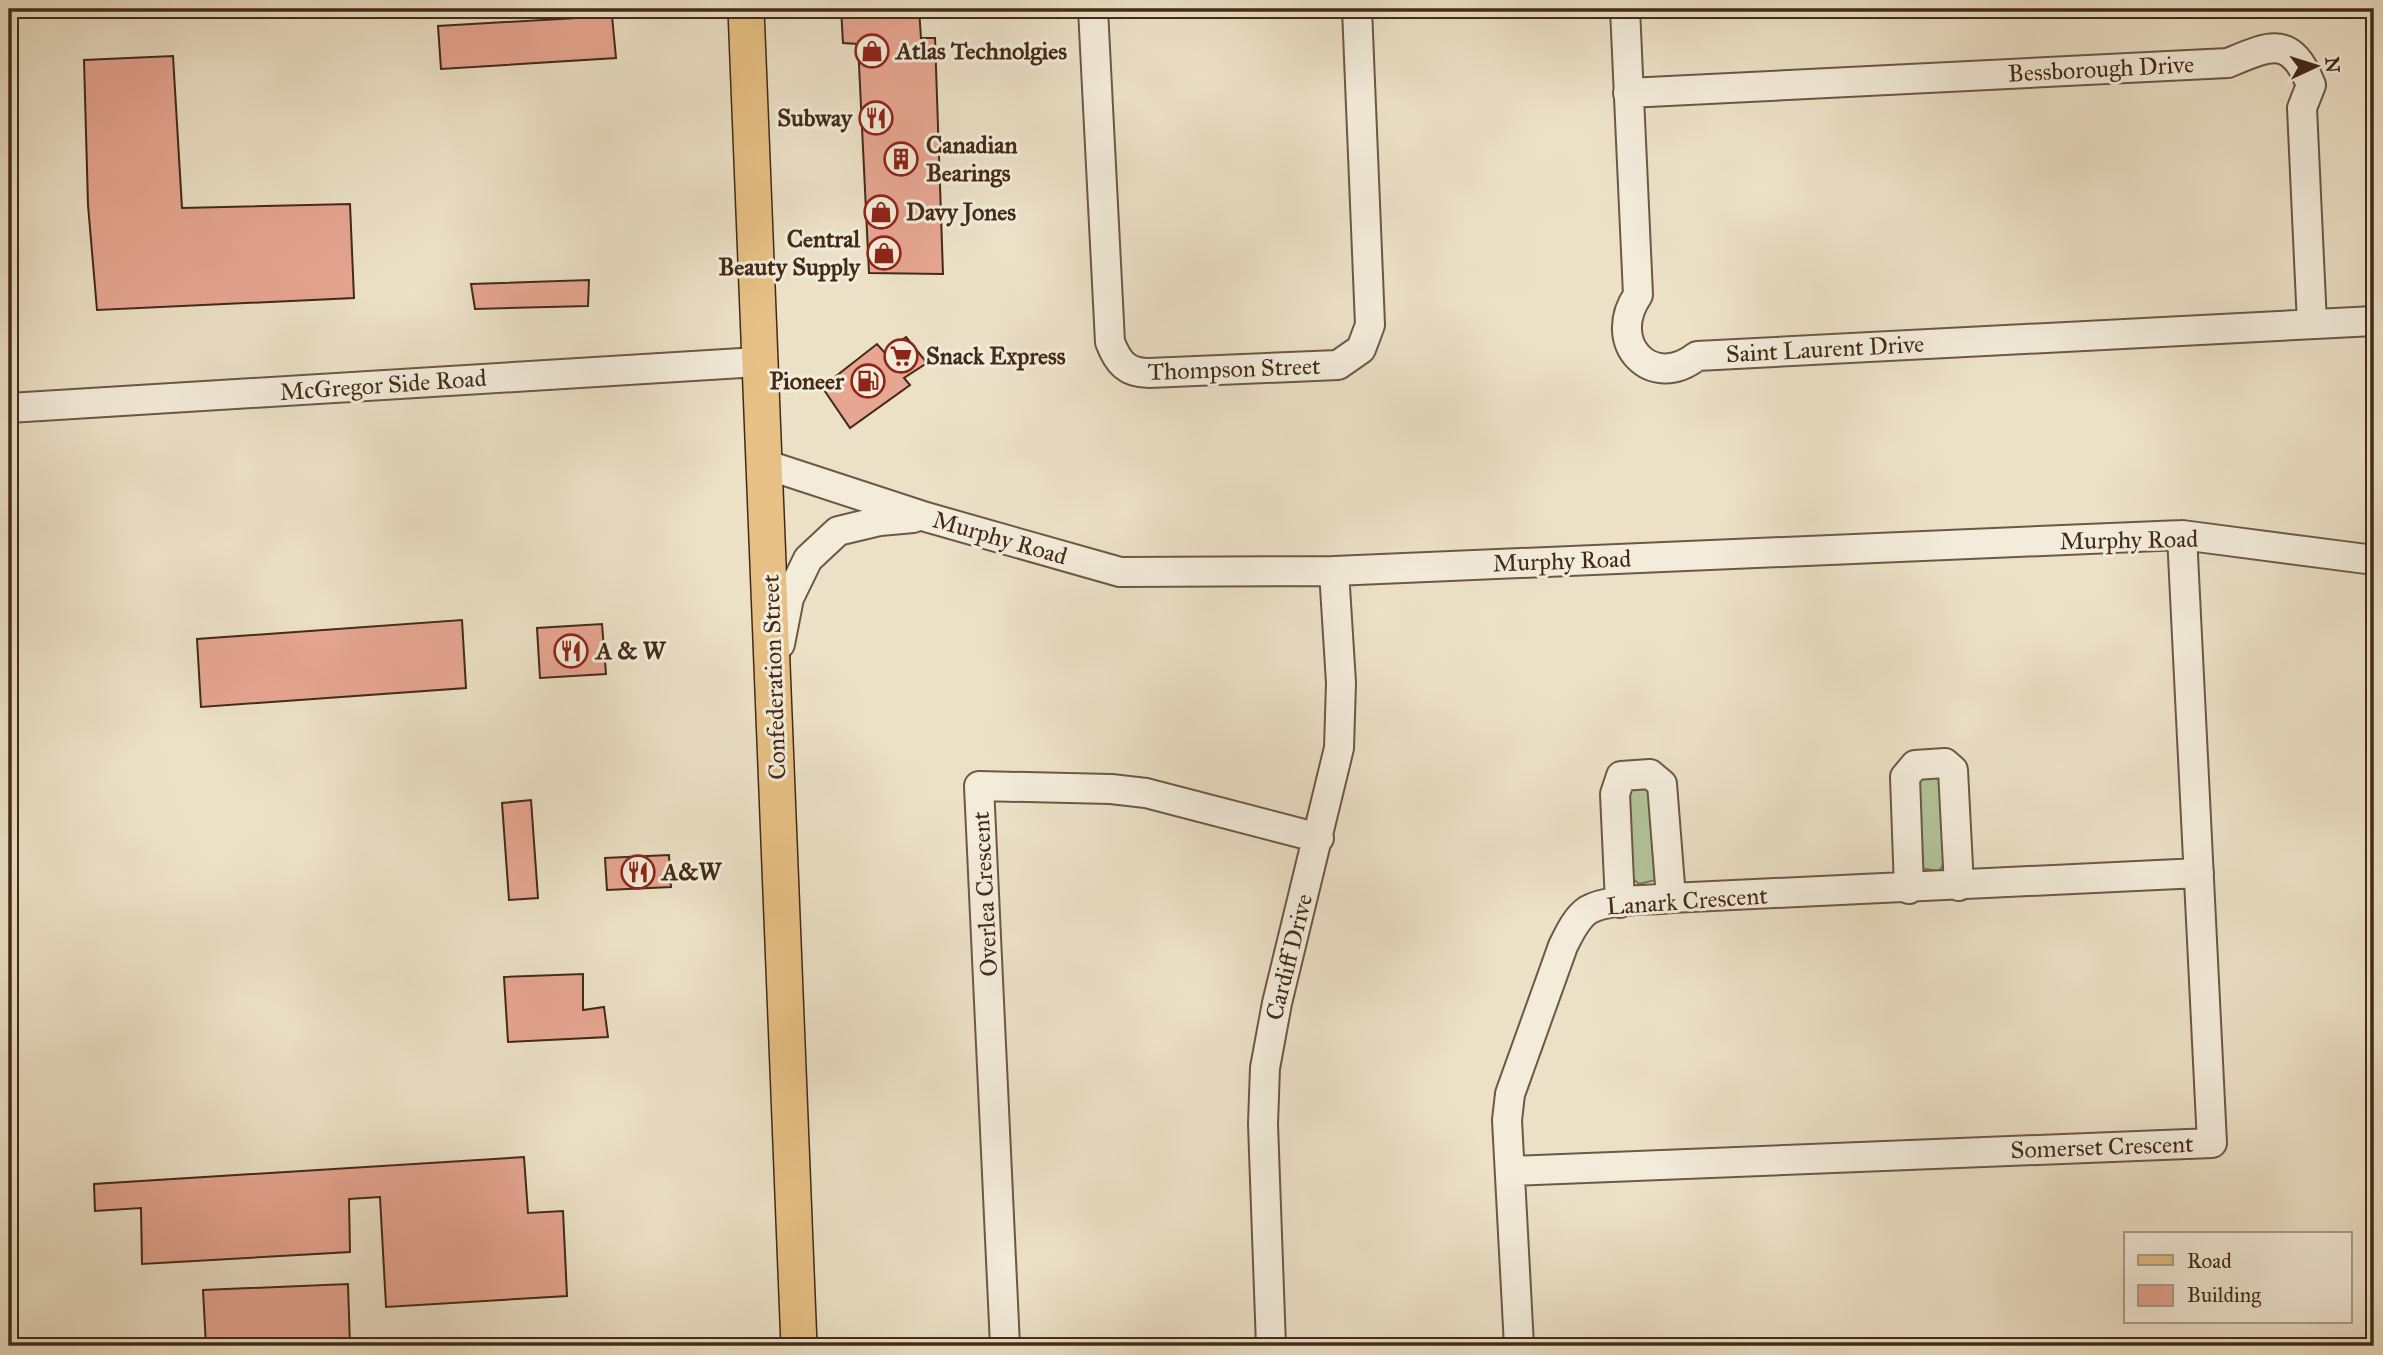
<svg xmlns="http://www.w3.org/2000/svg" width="2383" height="1355" viewBox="0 0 2383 1355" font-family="'IM FELL Great Primer',serif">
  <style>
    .green { fill: #b3c499; stroke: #7b7758; stroke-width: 2 }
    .building { fill: #e7a692; stroke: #432a18; stroke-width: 2 }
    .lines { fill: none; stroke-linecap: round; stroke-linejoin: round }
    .minor-casing { stroke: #6d5844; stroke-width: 32 }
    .major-casing { stroke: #432a18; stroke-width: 38 }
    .minor { stroke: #f3ecdb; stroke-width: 28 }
    .major { stroke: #e6c084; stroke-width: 35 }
    .labels { text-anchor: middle; stroke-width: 6; stroke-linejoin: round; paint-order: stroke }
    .poi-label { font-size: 24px; font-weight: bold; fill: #432a18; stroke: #f3ecdb; text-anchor: start }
    .street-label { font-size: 24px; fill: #432a18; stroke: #f3ecdb }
  </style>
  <rect width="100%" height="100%" fill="#ece1c7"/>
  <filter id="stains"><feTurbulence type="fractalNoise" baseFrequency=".00286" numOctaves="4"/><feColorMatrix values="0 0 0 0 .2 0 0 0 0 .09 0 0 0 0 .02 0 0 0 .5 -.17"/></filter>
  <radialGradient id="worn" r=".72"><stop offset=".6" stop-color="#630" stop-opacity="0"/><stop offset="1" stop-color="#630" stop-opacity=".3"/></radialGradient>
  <path class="green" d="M 1936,773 L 1940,778 L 1945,862 L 1939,871 L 1920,868 L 1917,776 Z
    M 1650,784 L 1656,880 L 1639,884 L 1632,878 L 1628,790 L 1632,786 Z"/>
  <path class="building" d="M 841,9 L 919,9 L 921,38 L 935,38 L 943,274 L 869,273 L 858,44 L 843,43 Z
    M 612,16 L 616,58 L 441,69 L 438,26 Z
    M 173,56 L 182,208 L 350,204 L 354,298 L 97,310 L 88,205 L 84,60 Z
    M 589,280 L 588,306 L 475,309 L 471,284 Z
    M 906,337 L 927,363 L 904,378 L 910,385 L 850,428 L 822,387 L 877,344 L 884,352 Z
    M 462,620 L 466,688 L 201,707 L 197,639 Z
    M 602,624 L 606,674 L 540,678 L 537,628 Z
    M 531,800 L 538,898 L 509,900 L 502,803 Z
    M 669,855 L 671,887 L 607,890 L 605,858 Z
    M 583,974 L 583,1010 L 604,1007 L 608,1037 L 508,1042 L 504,977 Z
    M 524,1157 L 528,1213 L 563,1211 L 567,1296 L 386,1307 L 380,1197 L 349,1199 L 350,1252 L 142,1264 L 141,1208 L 95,1211 L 94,1184 Z
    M 348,1284 L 350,1346 L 206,1346 L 203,1290 Z"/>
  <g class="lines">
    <defs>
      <path id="minor" d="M 1093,9 L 1110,342 C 1118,363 1127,373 1149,373 L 1338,365 L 1361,349 L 1370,325 L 1357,9
        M 1625,9 L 1638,295 C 1605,343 1652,392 1697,356 L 2374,321
        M 1628,93 L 2228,63 C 2271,45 2291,35 2311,85 L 2302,108 L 2312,324
        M 9,408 L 758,362
        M 764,464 L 926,517 L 1120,572 L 1334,571 L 2182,535 L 2374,560
        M 780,644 L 789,598 L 808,559 L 838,531 L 880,521 L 913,518
        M 1909,889 L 1905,777 L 1915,765 L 1945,763 L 1953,770 L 1959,886
        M 1620,903 L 1615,794 L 1621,776 L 1650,774 L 1662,784 L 1671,898
        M 1510,1171 L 2212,1143 L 2182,535
        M 1005,1346 L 979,786 L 1111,789 L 1146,793 L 1319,838
        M 1271,1346 L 1263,1124 L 1265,1068 L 1277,1003 L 1339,748 L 1341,683 L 1334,571
        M 1519,1346 L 1507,1120 L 1510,1094 L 1563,946 C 1569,934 1576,918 1588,910 C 1610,898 1646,901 1671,898 L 2199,873"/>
      <path id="major" d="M 746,9 L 799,1346"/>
    </defs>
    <use href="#minor" class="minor-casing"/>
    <use href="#major" class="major-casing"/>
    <use href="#minor" class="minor"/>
    <use href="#major" class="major"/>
  </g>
  <defs>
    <symbol id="shop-ring" viewBox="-11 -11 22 22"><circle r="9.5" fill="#f3ecdb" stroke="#8f2418" stroke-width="1.5"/><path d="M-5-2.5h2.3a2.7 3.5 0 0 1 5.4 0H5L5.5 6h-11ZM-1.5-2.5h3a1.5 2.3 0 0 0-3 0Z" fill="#8f2418"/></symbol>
    <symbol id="restaurant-ring" viewBox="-11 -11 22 22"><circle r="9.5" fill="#f3ecdb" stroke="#8f2418" stroke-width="1.5"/><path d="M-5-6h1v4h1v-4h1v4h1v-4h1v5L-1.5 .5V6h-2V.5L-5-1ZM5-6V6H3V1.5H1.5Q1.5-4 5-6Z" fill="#8f2418"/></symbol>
    <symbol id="building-ring" viewBox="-11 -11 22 22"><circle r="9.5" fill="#f3ecdb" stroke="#8f2418" stroke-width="1.5"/><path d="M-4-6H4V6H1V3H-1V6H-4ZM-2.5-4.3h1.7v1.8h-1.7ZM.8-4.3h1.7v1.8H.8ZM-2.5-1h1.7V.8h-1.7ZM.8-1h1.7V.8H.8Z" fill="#8f2418"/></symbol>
    <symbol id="supermarket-ring" viewBox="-11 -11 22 22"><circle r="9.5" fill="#f3ecdb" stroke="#8f2418" stroke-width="1.5"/><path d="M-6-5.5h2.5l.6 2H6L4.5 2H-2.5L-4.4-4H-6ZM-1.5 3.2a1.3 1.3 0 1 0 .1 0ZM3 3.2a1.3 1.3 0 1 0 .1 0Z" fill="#8f2418"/></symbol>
    <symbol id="fuel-ring" viewBox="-11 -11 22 22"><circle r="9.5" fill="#f3ecdb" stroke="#8f2418" stroke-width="1.5"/><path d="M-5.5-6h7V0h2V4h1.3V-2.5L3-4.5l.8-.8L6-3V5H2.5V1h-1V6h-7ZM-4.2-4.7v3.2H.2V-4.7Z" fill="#8f2418"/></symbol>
  </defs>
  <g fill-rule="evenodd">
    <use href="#shop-ring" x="853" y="32" width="38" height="38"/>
    <use href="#restaurant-ring" x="857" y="99" width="38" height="38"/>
    <use href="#building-ring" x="882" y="140" width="38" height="38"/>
    <use href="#shop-ring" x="862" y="193" width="38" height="38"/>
    <use href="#shop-ring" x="865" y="234" width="38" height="38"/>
    <use href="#supermarket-ring" x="882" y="337" width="38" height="38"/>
    <use href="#fuel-ring" x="849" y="362" width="38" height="38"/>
    <use href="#restaurant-ring" x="552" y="632" width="38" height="38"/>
    <use href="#restaurant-ring" x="619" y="853" width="38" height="38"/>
  </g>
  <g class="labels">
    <g class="poi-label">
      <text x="896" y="59">Atlas Technolgies</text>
      <text x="852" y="126" text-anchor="end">Subway</text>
      <text x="926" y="153">Canadian<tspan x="926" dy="28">Bearings</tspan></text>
      <text x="906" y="220">Davy Jones</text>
      <text x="860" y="247" text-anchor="end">Central<tspan x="860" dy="28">Beauty Supply</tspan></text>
      <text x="926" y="364">Snack Express</text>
      <text x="844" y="389" text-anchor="end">Pioneer</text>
      <text x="596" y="659">A &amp; W</text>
      <text x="662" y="880">A&amp;W</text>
    </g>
    <g class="street-label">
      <text transform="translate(2101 69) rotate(-3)" y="8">Bessborough Drive</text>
      <text transform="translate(1825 349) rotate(-3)" y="8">Saint Laurent Drive</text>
      <text transform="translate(1234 369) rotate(-2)" y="8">Thompson Street</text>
      <text transform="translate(383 385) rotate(-4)" y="8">McGregor Side Road</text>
      <text transform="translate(1000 538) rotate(16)" y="8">Murphy Road</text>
      <text transform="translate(2129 540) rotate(-1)" y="8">Murphy Road</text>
      <text transform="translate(1562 561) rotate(-2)" y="8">Murphy Road</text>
      <text transform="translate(774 677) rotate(-92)" y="8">Confederation Street</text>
      <text transform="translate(985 894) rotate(-93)" y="8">Overlea Crescent</text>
      <text transform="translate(1687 901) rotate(-4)" y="8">Lanark Crescent</text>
      <text transform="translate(1289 957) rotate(-76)" y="8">Cardiff Drive</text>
      <text transform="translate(2102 1147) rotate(-2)" y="8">Somerset Crescent</text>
    </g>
  </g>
  <rect width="2383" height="1355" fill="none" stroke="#ece1c7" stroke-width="35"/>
  <rect x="10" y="10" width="2362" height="1334" fill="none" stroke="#432a18" stroke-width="3.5"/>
  <rect x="18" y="18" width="2348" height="1320" fill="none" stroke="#432a18" stroke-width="2"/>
  <rect x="2124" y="1232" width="228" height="91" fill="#f3ecdb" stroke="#ad9e8d" stroke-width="2"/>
  <rect x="2138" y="1255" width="35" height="10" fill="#e6c084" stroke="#ad9e8d" stroke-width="2"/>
  <text x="2187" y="1268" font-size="21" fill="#432a18">Road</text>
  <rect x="2138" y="1285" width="35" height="21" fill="#e7a692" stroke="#ad9e8d" stroke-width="2"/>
  <text x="2187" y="1302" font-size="21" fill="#432a18">Building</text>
  <g transform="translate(2316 66) rotate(86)" stroke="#f3ecdb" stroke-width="5" paint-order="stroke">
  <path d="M0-5L12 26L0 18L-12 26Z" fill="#432a18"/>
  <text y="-10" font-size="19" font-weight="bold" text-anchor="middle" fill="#432a18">N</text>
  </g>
  <rect width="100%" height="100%" filter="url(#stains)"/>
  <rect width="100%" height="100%" fill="url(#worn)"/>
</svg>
